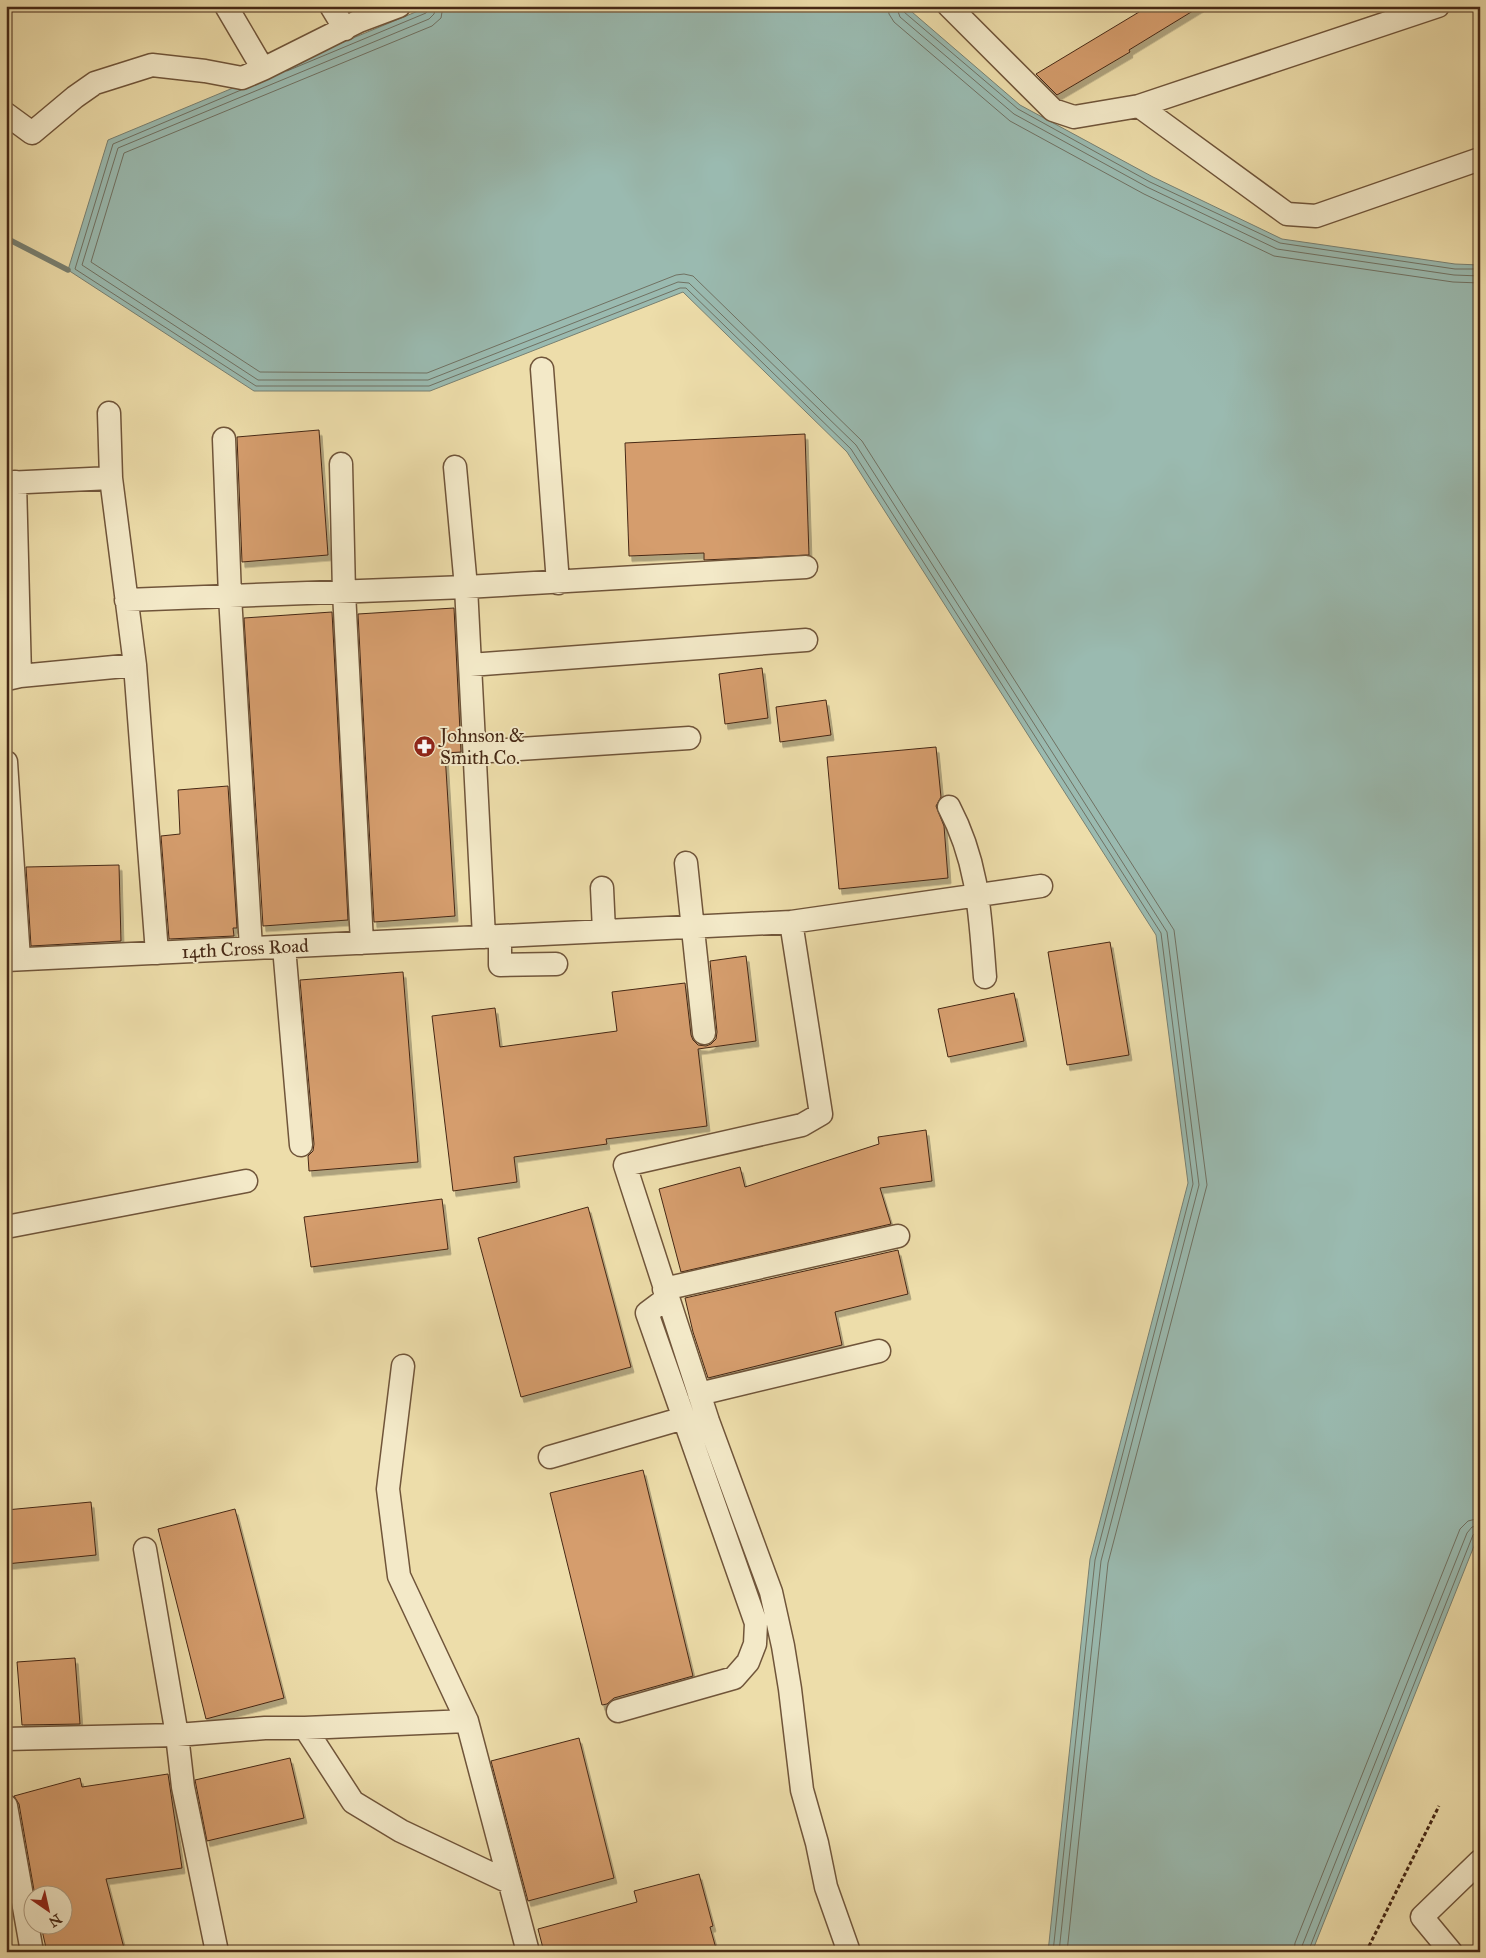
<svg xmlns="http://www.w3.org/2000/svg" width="1486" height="1958" viewBox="0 0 1486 1958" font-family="'IM FELL Great Primer',serif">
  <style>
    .water { fill: #9abab0; stroke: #788072 }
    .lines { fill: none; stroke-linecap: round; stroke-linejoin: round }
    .shore { stroke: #707162; stroke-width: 1 }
    .stream { stroke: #788072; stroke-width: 5.5 }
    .building { fill: #d59d6d; stroke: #462815; filter: url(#shadow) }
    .minor-casing { stroke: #70553a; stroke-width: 25 }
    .path { stroke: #462815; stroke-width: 3; stroke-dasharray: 4 2.5; stroke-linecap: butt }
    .minor { stroke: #f3e9c8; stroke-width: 22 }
    .labels { text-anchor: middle; stroke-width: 4; stroke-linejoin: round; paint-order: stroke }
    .poi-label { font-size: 19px; fill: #462815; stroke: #f3e9c8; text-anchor: start }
    .street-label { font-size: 19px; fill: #462815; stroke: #f3e9c8 }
  </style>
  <defs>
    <filter id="shadow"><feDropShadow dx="3" dy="5.5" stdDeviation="0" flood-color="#0004"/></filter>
  </defs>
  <rect width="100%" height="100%" fill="#edddaa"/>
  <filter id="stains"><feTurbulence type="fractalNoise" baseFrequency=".004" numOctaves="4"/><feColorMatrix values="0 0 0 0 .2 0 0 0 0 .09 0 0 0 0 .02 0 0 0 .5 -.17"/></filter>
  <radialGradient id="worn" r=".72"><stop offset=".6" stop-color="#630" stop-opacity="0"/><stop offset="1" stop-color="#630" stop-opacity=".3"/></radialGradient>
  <path class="water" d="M 430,6 L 905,6 L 1020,105 L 1153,177 L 1282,239 L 1455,264 L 1480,265 L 1480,1531 L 1312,1952 L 1048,1952 L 1090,1559 L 1188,1183 L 1156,935 L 847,452 L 683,292 L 430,391 L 254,391 L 68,270 L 108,140 Z"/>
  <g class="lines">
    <path class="shore" d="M 436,6 L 434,14 L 429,19 L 118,148 L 82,265 L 258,380 L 428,380 L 678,282 L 689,283 L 856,445 L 1167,932 L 1199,1185 L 1101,1561 L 1059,1952
      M 443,6 L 441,18 L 432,26 L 124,153 L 91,262 L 260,372 L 427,373 L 676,275 L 684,274 L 693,276 L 862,441 L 1174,930 L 1207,1185 L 1108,1563 L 1067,1952
      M 888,6 L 889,14 L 894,22 L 1010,121 L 1144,194 L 1274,256 L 1453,282 L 1480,283
      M 896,6 L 900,17 L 1014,114 L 1147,187 L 1277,249 L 1454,275 L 1480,276
      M 902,6 L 904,12 L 1018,109 L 1150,182 L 1280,243 L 1455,269 L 1480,269
      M 287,71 L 426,13 L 430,6
      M 241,90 L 113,144 L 75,269 L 256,386 L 429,386 L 680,288 L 686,288 L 851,449 L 1161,933 L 1193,1184 L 1095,1560 L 1053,1952
      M 1294,1952 L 1295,1943 L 1460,1529 L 1468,1521 L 1480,1518
      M 1302,1952 L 1302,1946 L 1467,1533 L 1472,1527 L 1480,1525
      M 1308,1952 L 1473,1535 L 1476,1532 L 1480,1532"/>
    <path class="stream" d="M 6,238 L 68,270"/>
  </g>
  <path class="building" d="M 1149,6 L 1201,6 L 1129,50 L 1130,52 L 1057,95 L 1036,74 Z
    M 319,430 L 328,555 L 242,562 L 237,437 Z
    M 805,434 L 809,555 L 704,560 L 704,553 L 629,556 L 625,443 Z
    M 454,608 L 461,752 L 445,753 L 455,916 L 374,922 L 358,614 Z
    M 332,612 L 348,920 L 263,926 L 244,618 Z
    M 762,668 L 768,718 L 725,724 L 719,674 Z
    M 826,700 L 831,735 L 780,742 L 776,707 Z
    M 936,747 L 941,797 L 936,806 L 944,826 L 948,878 L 839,889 L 827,757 Z
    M 228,786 L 237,928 L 233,928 L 234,936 L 169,939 L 161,836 L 180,834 L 178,790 Z
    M 119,865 L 121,941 L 31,946 L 26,867 Z
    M 1110,942 L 1129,1055 L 1067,1065 L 1048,952 Z
    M 746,956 L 756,1041 L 698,1049 L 707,1126 L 606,1139 L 607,1144 L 514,1157 L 517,1182 L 453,1191 L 432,1016 L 495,1008 L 500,1047 L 617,1031 L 612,992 L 685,983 L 691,1035 L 693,1040 L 698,1045 L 706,1046 L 711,1044 L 716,1039 L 717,1032 L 710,961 Z
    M 403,972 L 418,1162 L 309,1171 L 308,1156 L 313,1151 L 314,1144 L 300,980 Z
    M 1014,993 L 1024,1041 L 948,1057 L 938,1009 Z
    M 926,1130 L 932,1181 L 880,1188 L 891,1224 L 681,1272 L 659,1189 L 740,1167 L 745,1187 L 879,1144 L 878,1137 Z
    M 442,1199 L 448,1249 L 311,1267 L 304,1217 Z
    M 588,1207 L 631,1367 L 521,1397 L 478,1238 Z
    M 898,1250 L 908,1294 L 835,1312 L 842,1345 L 708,1378 L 693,1332 L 685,1298 Z
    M 643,1470 L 693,1676 L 614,1698 L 607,1704 L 602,1705 L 550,1493 Z
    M 91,1502 L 96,1555 L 6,1564 L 6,1510 Z
    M 235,1509 L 284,1698 L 206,1719 L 158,1529 Z
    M 75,1658 L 80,1724 L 22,1725 L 17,1662 Z
    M 579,1738 L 614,1878 L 528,1901 L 491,1761 Z
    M 290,1758 L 304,1818 L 207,1841 L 195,1780 Z
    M 168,1774 L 182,1868 L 106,1879 L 125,1952 L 47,1952 L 41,1926 L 62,1926 L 62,1896 L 35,1896 L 19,1804 L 14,1796 L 80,1778 L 82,1787 Z
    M 699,1874 L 713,1926 L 710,1927 L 717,1952 L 544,1952 L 538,1929 L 637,1902 L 634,1891 Z"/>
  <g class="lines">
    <defs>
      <path id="minor" d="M 331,6 L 345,29
        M 949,6 L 1053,110 L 1074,117 L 1139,106 L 1287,214 L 1316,216 L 1480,159
        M 263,69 L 359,21 L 399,6
        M 1139,106 L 1438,6
        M 6,114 L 32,133 L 75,97 L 95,83 L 152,65 L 205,71 L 242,78 L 263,69 L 226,6
        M 542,369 L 558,583
        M 109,413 L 111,478 L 135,665 L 157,953
        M 224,439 L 230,596 L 251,948
        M 341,464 L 344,592 L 362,943
        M 455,467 L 466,587 L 484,937
        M 15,482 L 20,676
        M 6,483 L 111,478
        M 126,600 L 466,587 L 806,567
        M 470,665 L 806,640
        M 7,679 L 20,676 L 135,665
        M 475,752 L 689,738
        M 6,762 L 19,959
        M 949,807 C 979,864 980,916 985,977
        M 686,863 L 704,1033
        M 602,888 L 604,931
        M 791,922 L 821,1114 L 802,1125 L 625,1165 L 708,1421 L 771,1592 L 783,1646 L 790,1689 L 802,1790 L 817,1843 L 826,1887 L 849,1952
        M 500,936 L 500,965 L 556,964
        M 284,947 L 301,1145
        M 6,960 L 791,922 L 1041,886
        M 6,1227 L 246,1181
        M 664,1289 L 898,1236
        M 403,1366 L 388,1489 L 399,1576 L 467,1721 L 528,1952
        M 699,1394 L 879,1351
        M 550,1457 L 684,1418
        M 145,1549 L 177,1735 L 183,1787 L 217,1952
        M 618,1711 L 734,1678 L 748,1662 L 755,1644 L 756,1623 L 647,1313 L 667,1298
        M 305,1728 L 467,1721
        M 6,1739 L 177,1735 L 265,1728 L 305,1728 L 353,1802 L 401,1831 L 509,1882
        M 6,1806 L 32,1952
        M 1451,1952 L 1422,1917 L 1480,1861"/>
    </defs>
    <use href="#minor" class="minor-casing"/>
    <path class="path" d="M 1366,1952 L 1439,1806"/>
    <use href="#minor" class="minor"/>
  </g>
  <defs>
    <symbol id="pharmacy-disc" viewBox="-11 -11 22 22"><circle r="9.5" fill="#8f2418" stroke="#f3e9c8"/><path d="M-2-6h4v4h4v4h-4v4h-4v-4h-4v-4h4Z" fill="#fff"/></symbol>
  </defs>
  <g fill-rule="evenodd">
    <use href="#pharmacy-disc" x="412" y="734" width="25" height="25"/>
  </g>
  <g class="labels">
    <g class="poi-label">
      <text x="440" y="742">Johnson &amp;<tspan x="440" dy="22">Smith Co.</tspan></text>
    </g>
    <g class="street-label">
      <text transform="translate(245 948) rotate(-3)" y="7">14th Cross Road</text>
    </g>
  </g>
  <rect width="1486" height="1958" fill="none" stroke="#edddaa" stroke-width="25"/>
  <rect x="8" y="8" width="1471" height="1943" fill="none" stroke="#462815" stroke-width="2.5"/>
  <rect x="12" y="12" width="1461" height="1933" fill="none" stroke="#462815"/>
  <g transform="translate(48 1910) rotate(146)"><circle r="24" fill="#f3e9c8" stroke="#ae9c80"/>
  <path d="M0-4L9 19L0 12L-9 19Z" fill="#8f2418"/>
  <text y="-8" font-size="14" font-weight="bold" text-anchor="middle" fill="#462815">N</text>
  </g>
  <rect width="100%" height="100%" filter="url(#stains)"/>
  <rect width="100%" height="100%" fill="url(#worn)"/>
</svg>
